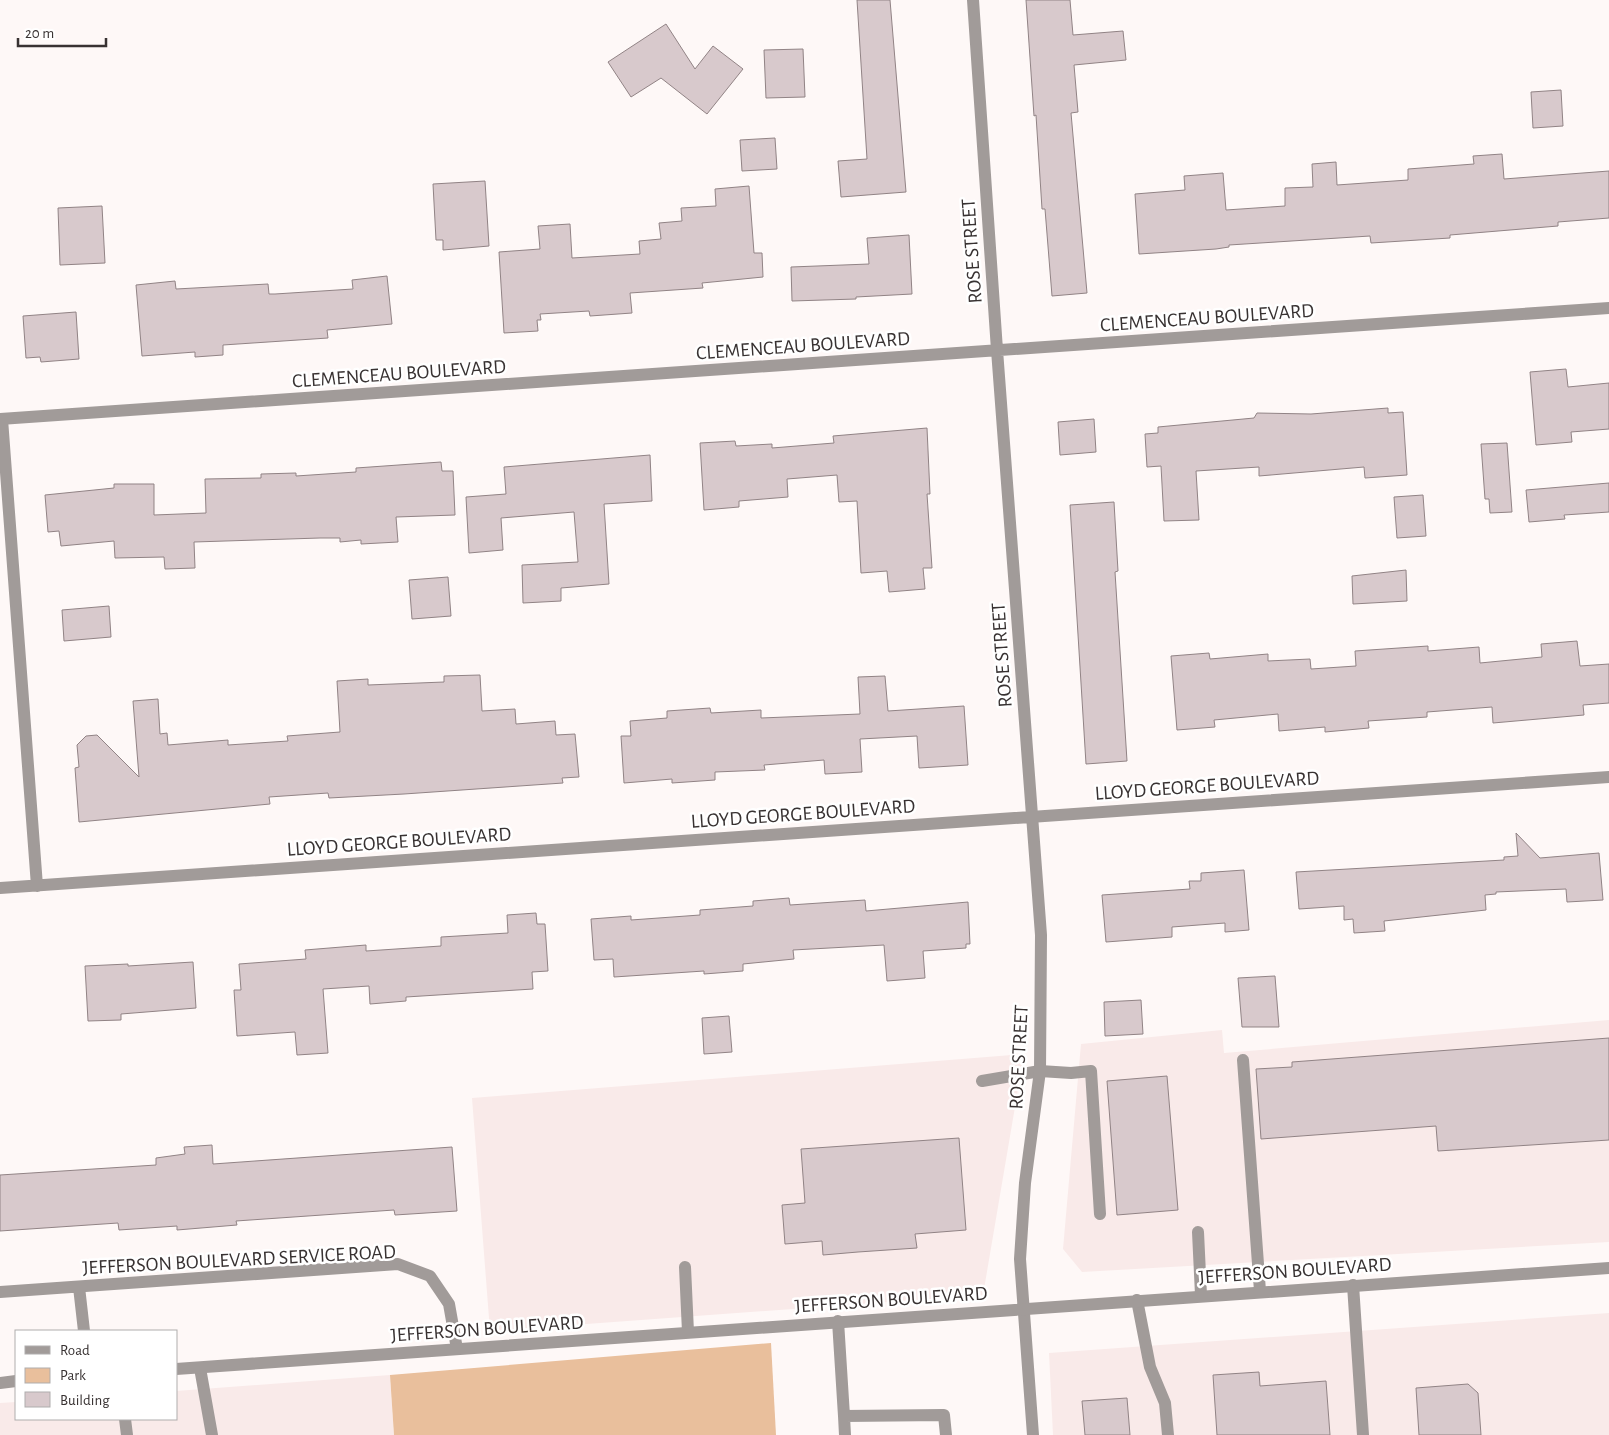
<svg xmlns="http://www.w3.org/2000/svg" width="1609" height="1435" viewBox="0 0 1609 1435" font-family="'Alegreya Sans',sans-serif">
  <style>
    .built { fill: #f9eae9 }
    .green { fill: #e9bf9c }
    .building { fill: #d8c9cc; stroke: #918385 }
    .lines { fill: none; stroke-linecap: round; stroke-linejoin: round }
    .service { stroke: #a19b99; stroke-width: 12 }
    .minor { stroke: #a19b99; stroke-width: 12 }
    .tertiary { stroke: #a19b99; stroke-width: 12 }
    .labels { text-anchor: middle; stroke-width: 5; stroke-linejoin: round; paint-order: stroke }
    .street-label { font-size: 20px; fill: #383232; stroke: #fff }
  </style>
  <rect width="100%" height="100%" fill="#fef8f7"/>
  <path class="built" d="M 1609,1020 L 1609,1242 L 1082,1272 L 1063,1249 L 1081,1044 L 1222,1030 L 1224,1053 Z
    M 1024,1054 L 983,1295 L 490,1331 L 472,1098 Z
    M 1609,1313 L 1609,1435 L 1053,1435 L 1049,1353 Z
    M 390,1375 L 394,1435 L 0,1435 L 0,1403 L 16,1402 L 16,1419 L 176,1419 L 176,1391 Z"/>
  <path class="green" d="M 771,1343 L 776,1435 L 394,1435 L 390,1375 Z"/>
  <path class="building" d="M 857,0 L 890,0 L 906,192 L 841,197 L 838,161 L 867,159 Z
    M 1026,0 L 1070,0 L 1073,35 L 1123,31 L 1126,60 L 1074,65 L 1078,112 L 1071,113 L 1087,293 L 1052,296 L 1045,209 L 1042,209 L 1036,115 L 1034,116 Z
    M 666,24 L 695,69 L 713,46 L 743,69 L 707,114 L 661,78 L 631,97 L 608,62 Z
    M 803,49 L 805,97 L 766,98 L 764,50 Z
    M 1561,90 L 1563,126 L 1533,128 L 1531,92 Z
    M 775,138 L 777,169 L 742,171 L 740,140 Z
    M 1502,154 L 1504,179 L 1609,171 L 1609,218 L 1558,222 L 1558,226 L 1450,235 L 1450,238 L 1371,243 L 1370,236 L 1229,245 L 1229,247 L 1216,249 L 1139,254 L 1135,194 L 1185,190 L 1184,176 L 1223,173 L 1226,210 L 1285,206 L 1285,188 L 1313,187 L 1312,164 L 1336,162 L 1337,185 L 1408,180 L 1408,169 L 1474,164 L 1473,156 Z
    M 485,181 L 489,246 L 443,250 L 443,240 L 436,240 L 433,184 Z
    M 749,186 L 754,253 L 762,253 L 763,277 L 702,283 L 703,288 L 630,293 L 632,313 L 590,316 L 589,311 L 540,314 L 541,320 L 537,320 L 538,331 L 504,333 L 499,252 L 540,249 L 538,226 L 570,224 L 572,258 L 640,254 L 639,241 L 661,239 L 659,223 L 682,221 L 681,208 L 716,206 L 715,189 Z
    M 102,206 L 105,263 L 60,265 L 58,208 Z
    M 909,235 L 912,294 L 856,297 L 856,299 L 792,301 L 791,267 L 869,264 L 867,238 Z
    M 387,276 L 392,324 L 327,330 L 328,338 L 223,345 L 223,355 L 195,357 L 195,352 L 142,356 L 136,285 L 175,281 L 176,289 L 268,284 L 269,294 L 275,294 L 353,289 L 352,280 Z
    M 76,312 L 79,359 L 41,362 L 40,357 L 26,358 L 23,316 Z
    M 1566,369 L 1568,387 L 1609,383 L 1609,429 L 1571,432 L 1572,442 L 1536,445 L 1530,372 Z
    M 1388,408 L 1388,413 L 1403,412 L 1407,475 L 1365,478 L 1364,467 L 1259,476 L 1259,467 L 1196,471 L 1199,520 L 1164,521 L 1161,466 L 1147,467 L 1145,434 L 1158,433 L 1158,427 L 1254,418 L 1257,413 L 1311,414 Z
    M 1094,419 L 1096,452 L 1060,455 L 1058,422 Z
    M 927,428 L 930,494 L 927,494 L 932,568 L 923,568 L 925,589 L 889,592 L 887,571 L 861,573 L 857,501 L 839,502 L 837,475 L 787,479 L 788,497 L 739,501 L 739,507 L 704,510 L 700,443 L 735,441 L 736,446 L 772,444 L 772,448 L 834,443 L 833,436 Z
    M 1507,443 L 1512,512 L 1490,513 L 1489,499 L 1485,499 L 1481,444 Z
    M 650,455 L 652,501 L 604,504 L 609,584 L 561,588 L 561,601 L 523,603 L 522,565 L 578,562 L 574,512 L 501,518 L 503,550 L 469,553 L 466,497 L 506,494 L 504,467 Z
    M 441,462 L 442,471 L 453,471 L 455,515 L 396,517 L 398,542 L 361,544 L 361,540 L 340,542 L 340,538 L 320,538 L 194,542 L 195,568 L 165,569 L 164,557 L 115,558 L 114,541 L 61,546 L 59,531 L 48,532 L 45,495 L 114,488 L 114,484 L 154,484 L 154,515 L 206,513 L 205,479 L 261,478 L 261,474 L 296,473 L 296,476 L 356,472 L 356,468 Z
    M 1609,483 L 1609,512 L 1564,515 L 1565,519 L 1529,522 L 1526,490 Z
    M 1423,495 L 1426,536 L 1397,538 L 1394,497 Z
    M 1114,502 L 1118,571 L 1115,572 L 1127,761 L 1086,764 L 1070,505 Z
    M 1406,570 L 1407,601 L 1353,604 L 1352,576 Z
    M 448,577 L 451,616 L 412,619 L 409,580 Z
    M 109,606 L 111,637 L 64,641 L 62,610 Z
    M 1577,641 L 1580,666 L 1609,664 L 1609,703 L 1583,705 L 1584,715 L 1493,723 L 1492,707 L 1427,712 L 1427,717 L 1368,721 L 1369,728 L 1325,732 L 1325,727 L 1279,731 L 1278,714 L 1214,720 L 1215,727 L 1177,730 L 1171,656 L 1209,653 L 1210,659 L 1268,654 L 1268,661 L 1310,659 L 1311,669 L 1356,666 L 1355,651 L 1428,646 L 1428,651 L 1479,647 L 1480,663 L 1542,657 L 1541,644 Z
    M 480,675 L 482,711 L 515,709 L 516,724 L 555,721 L 556,735 L 575,734 L 579,777 L 562,778 L 563,783 L 404,794 L 329,798 L 328,793 L 269,797 L 270,804 L 79,822 L 75,768 L 79,767 L 77,745 L 86,736 L 97,735 L 139,777 L 133,701 L 158,699 L 160,734 L 167,733 L 168,745 L 228,740 L 228,745 L 288,741 L 287,736 L 340,732 L 337,681 L 368,679 L 368,685 L 444,682 L 444,676 Z
    M 885,676 L 888,711 L 964,706 L 968,765 L 919,768 L 917,736 L 860,739 L 862,772 L 825,774 L 824,760 L 764,765 L 765,770 L 715,772 L 715,780 L 672,783 L 672,779 L 624,783 L 621,736 L 631,736 L 630,721 L 667,718 L 667,711 L 710,708 L 711,713 L 761,710 L 761,718 L 860,714 L 858,677 Z
    M 1516,833 L 1540,858 L 1599,853 L 1603,900 L 1567,902 L 1566,889 L 1496,892 L 1496,894 L 1485,895 L 1486,910 L 1384,921 L 1385,931 L 1354,933 L 1353,919 L 1344,920 L 1344,906 L 1299,909 L 1296,872 L 1504,860 L 1504,857 L 1518,856 Z
    M 1244,870 L 1249,930 L 1225,932 L 1225,923 L 1172,927 L 1172,937 L 1106,942 L 1102,895 L 1190,889 L 1189,881 L 1201,881 L 1201,873 Z
    M 789,898 L 790,905 L 865,900 L 866,911 L 968,902 L 970,944 L 966,944 L 966,948 L 923,951 L 925,978 L 887,981 L 884,945 L 793,950 L 794,959 L 743,964 L 743,971 L 704,974 L 704,971 L 614,977 L 613,959 L 594,960 L 591,919 L 631,916 L 631,920 L 700,915 L 700,910 L 753,906 L 753,901 Z
    M 536,913 L 537,924 L 545,924 L 548,971 L 532,972 L 533,989 L 406,997 L 406,1001 L 370,1004 L 369,986 L 323,989 L 328,1053 L 297,1055 L 295,1032 L 237,1036 L 234,990 L 241,990 L 239,964 L 306,959 L 305,950 L 366,945 L 366,951 L 441,946 L 441,937 L 508,933 L 507,915 Z
    M 193,962 L 196,1008 L 121,1014 L 121,1020 L 88,1021 L 85,966 L 128,964 L 128,966 Z
    M 1275,976 L 1279,1027 L 1242,1027 L 1238,978 Z
    M 1141,1000 L 1143,1034 L 1105,1036 L 1104,1002 Z
    M 729,1016 L 732,1052 L 704,1054 L 702,1018 Z
    M 1609,1038 L 1609,1140 L 1438,1151 L 1436,1126 L 1261,1139 L 1256,1069 L 1292,1067 L 1292,1062 Z
    M 1167,1076 L 1178,1210 L 1117,1215 L 1107,1081 Z
    M 959,1138 L 966,1230 L 915,1234 L 917,1248 L 858,1252 L 823,1255 L 822,1241 L 785,1244 L 782,1205 L 805,1203 L 801,1149 Z
    M 212,1145 L 213,1164 L 452,1147 L 457,1211 L 395,1215 L 394,1210 L 236,1221 L 237,1225 L 177,1230 L 177,1226 L 119,1230 L 118,1223 L 0,1231 L 0,1175 L 156,1165 L 156,1158 L 185,1154 L 184,1147 Z
    M 1259,1372 L 1260,1386 L 1326,1381 L 1330,1435 L 1217,1435 L 1213,1375 Z
    M 1468,1384 L 1478,1393 L 1481,1435 L 1419,1435 L 1416,1388 Z
    M 1127,1398 L 1130,1435 L 1085,1435 L 1082,1401 Z"/>
  <g class="lines">
    <path class="service" d="M 1243,1060 L 1260,1291
      M 982,1081 L 1040,1071 L 1071,1073 L 1091,1071 L 1100,1214
      M 1198,1232 L 1201,1295
      M 685,1267 L 688,1332
      M 1353,1285 L 1363,1435
      M 1137,1300 L 1150,1367 L 1165,1403 L 1168,1435
      M 838,1321 L 844,1416 L 944,1415 L 946,1435
      M 200,1368 L 212,1435
      M 844,1416 L 845,1435
      M 125,1419 L 127,1435"/>
    <path class="minor" d="M 973,0 L 997,350 L 1041,935 L 1040,1071 L 1025,1183 L 1020,1259 L 1033,1435
      M 0,419 L 1609,308
      M 2,419 L 37,886
      M 0,888 L 1609,777
      M 79,1287 L 84,1331
      M 0,1292 L 398,1264 L 430,1276 L 449,1304 L 457,1349"/>
    <path class="tertiary" d="M 176,1369 L 1609,1268
      M 0,1383 L 16,1381"/>
  </g>
  <g class="labels">
    <g class="street-label">
      <text transform="translate(971 251) rotate(-94)" y="7">ROSE STREET</text>
      <text transform="translate(1207 317) rotate(-4)" y="7">CLEMENCEAU BOULEVARD</text>
      <text transform="translate(803 345) rotate(-4)" y="7">CLEMENCEAU BOULEVARD</text>
      <text transform="translate(399 373) rotate(-4)" y="7">CLEMENCEAU BOULEVARD</text>
      <text transform="translate(1001 655) rotate(-94)" y="7">ROSE STREET</text>
      <text transform="translate(1207 785) rotate(-4)" y="7">LLOYD GEORGE BOULEVARD</text>
      <text transform="translate(803 813) rotate(-4)" y="7">LLOYD GEORGE BOULEVARD</text>
      <text transform="translate(399 841) rotate(-4)" y="7">LLOYD GEORGE BOULEVARD</text>
      <text transform="translate(1018 1057) rotate(-87)" y="7">ROSE STREET</text>
      <text transform="translate(239 1259) rotate(-3)" y="7">JEFFERSON BOULEVARD SERVICE ROAD</text>
      <text transform="translate(1295 1270) rotate(-4)" y="7">JEFFERSON BOULEVARD</text>
      <text transform="translate(891 1299) rotate(-4)" y="7">JEFFERSON BOULEVARD</text>
      <text transform="translate(487 1328) rotate(-4)" y="7">JEFFERSON BOULEVARD</text>
    </g>
  </g>
  <rect x="15" y="1330" width="162" height="90" fill="#ffffff" stroke="#afadad"/>
  <rect x="25" y="1346" width="25" height="8" fill="#a19b99" stroke="#afadad"/>
  <text x="60" y="1355" font-size="15" fill="#383232">Road</text>
  <rect x="25" y="1368" width="25" height="15" fill="#e9bf9c" stroke="#afadad"/>
  <text x="60" y="1380" font-size="15" fill="#383232">Park</text>
  <rect x="25" y="1392" width="25" height="15" fill="#d8c9cc" stroke="#afadad"/>
  <text x="60" y="1405" font-size="15" fill="#383232">Building</text>
  <path d="M18 38v8h88v-8" fill="none" stroke="#383232" stroke-width="2.5"/>
  <text x="25" y="38" font-size="15" fill="#383232" stroke="#ffffff" stroke-width="4" paint-order="stroke">20 m</text>
</svg>
